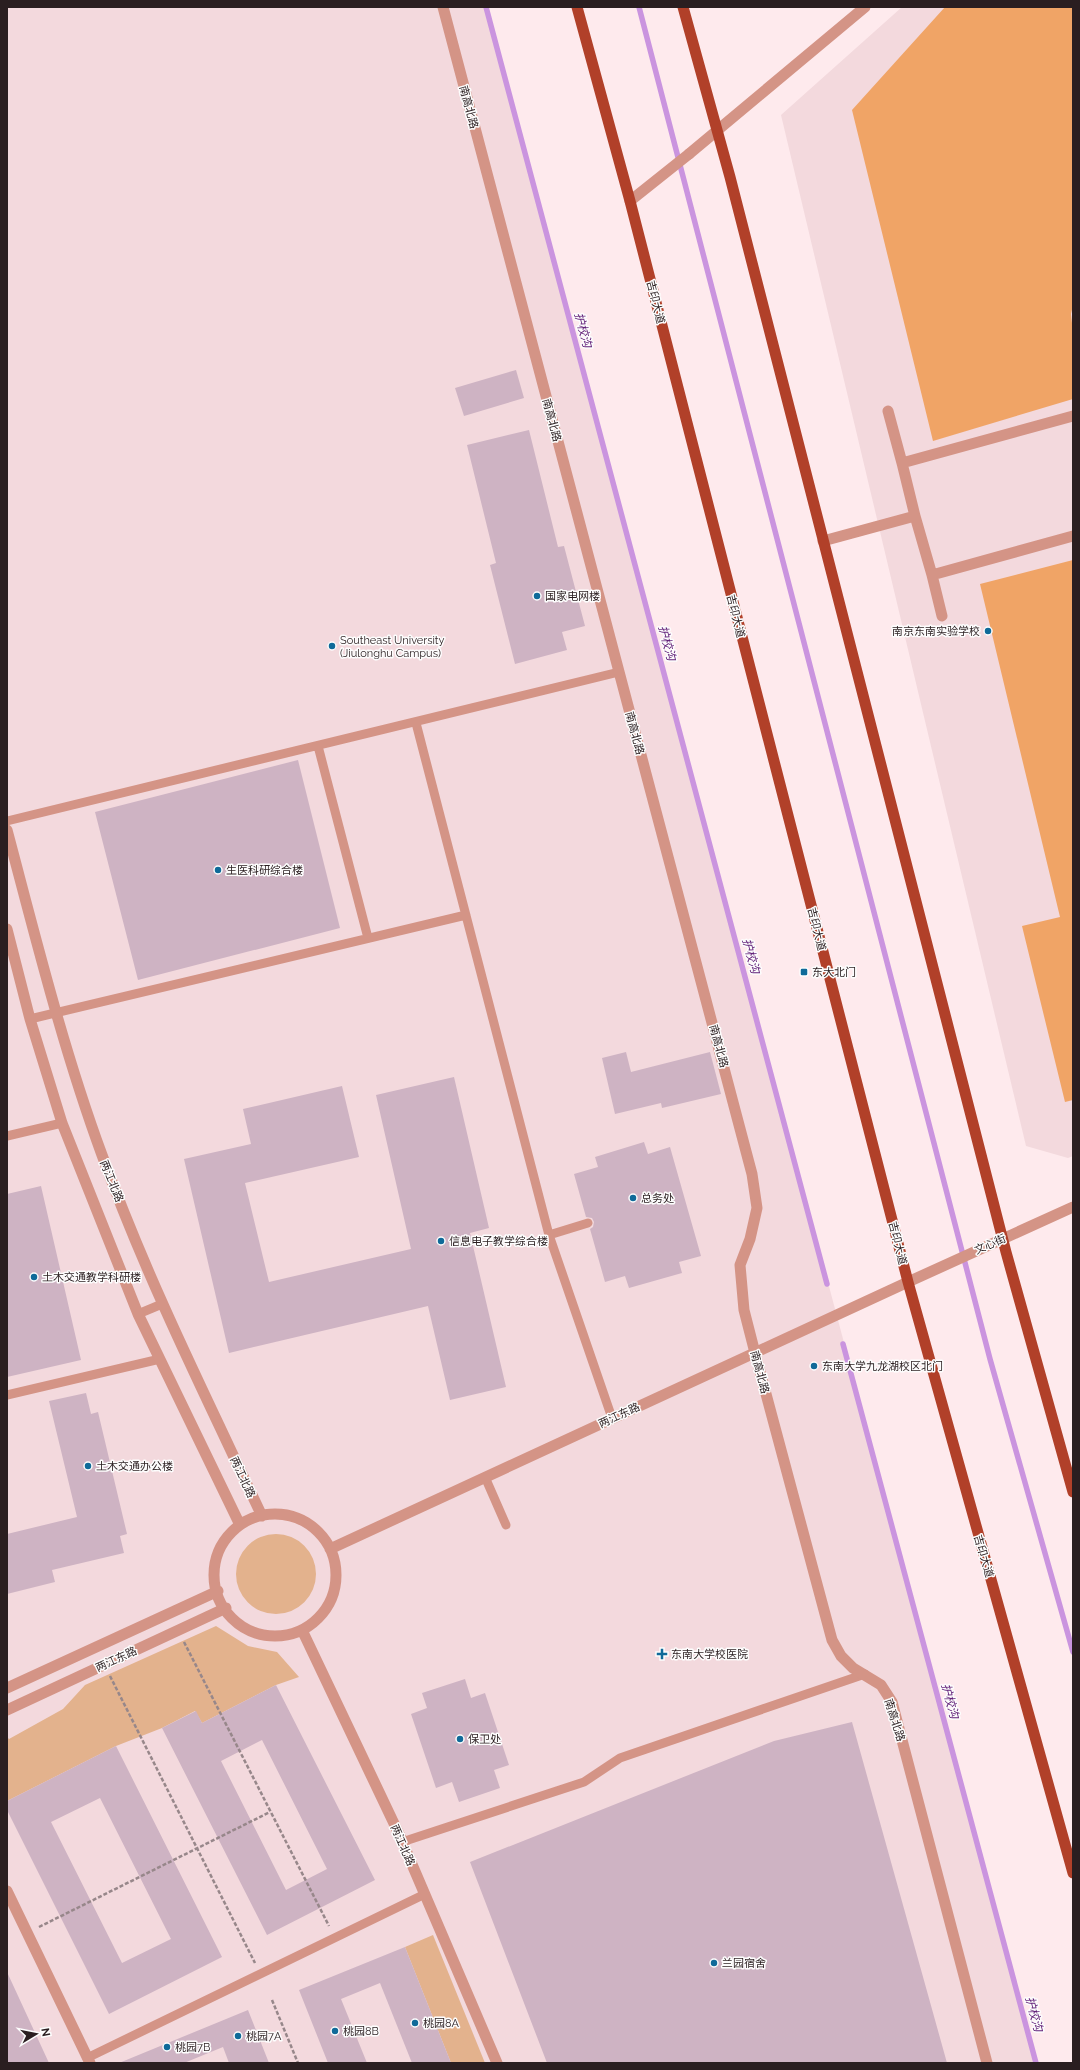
<svg xmlns="http://www.w3.org/2000/svg" width="1080" height="2070" viewBox="0 0 1080 2070" font-family="Raleway,'Noto Sans SC',sans-serif">
  <style>
    .built { fill: #f3d9dd }
    .green { fill: #e3b28d }
    .forest { fill: #f0a466 }
    .lines { fill: none; stroke-linecap: round; stroke-linejoin: round }
    .stream { stroke: #ca94df; stroke-width: 5.5 }
    .building { fill: #ceb3c3; fill-rule: evenodd }
    .path { stroke: #97878a; stroke-width: 2.5; stroke-dasharray: 4 2; stroke-linecap: butt }
    .service { stroke: #d49486; stroke-width: 9 }
    .minor { stroke: #d49486; stroke-width: 11 }
    .tertiary { stroke: #d49486; stroke-width: 11 }
    .primary { stroke: #b14029; stroke-width: 11 }
    .poi-dot { fill: #0f6a99; stroke: #fdfdfd; stroke-width: 1.5 }
    .labels { text-anchor: middle; stroke-width: 3; stroke-linejoin: round; paint-order: stroke }
    .street-label { font-size: 11px; fill: #2a1e20; stroke: #fdfdfd }
    .poi-label { font-size: 11px; fill: #2a1e20; stroke: #fdfdfd; text-anchor: start }
    .water-label { font-size: 12px; font-style: italic; fill: #622179; stroke: #fdfdfd }
  </style>
  <rect width="100%" height="100%" fill="#feeaed"/>
  <path class="built" d="M 7,7 L 488,7 L 1036,2063 L 7,2063 Z
    M 902,7 L 1073,7 L 1073,1156 L 1068,1158 L 1026,1146 L 781,115 Z"/>
  <path class="green" d="M236 1574a40 40 0 1 1 80 0a40 40 0 1 1-80 0Z
    M 216,1626 L 248,1646 L 277,1652 L 299,1677 L 276,1685 L 202,1723 L 195,1711 L 162,1728 L 116,1746 L 7,1801 L 7,1737 L 9,1739 L 63,1709 L 85,1685 Z
    M 433,1935 L 485,2063 L 451,2063 L 405,1947 Z"/>
  <path class="forest" d="M 945,7 L 1073,7 L 1073,305 L 1071,314 L 1073,332 L 1073,399 L 933,441 L 852,110 Z
    M 1073,560 L 1073,1100 L 1065,1102 L 1022,926 L 1060,917 L 980,584 Z"/>
  <g class="lines">
    <path class="stream" d="M 486,7 L 827,1284
      M 639,7 L 990,1359 L 1073,1652
      M 843,1344 L 1036,2063"/>
  </g>
  <path class="building" d="M 516,370 L 524,398 L 464,416 L 455,388 Z
    M 529,430 L 558,547 L 564,546 L 585,626 L 562,632 L 567,650 L 515,664 L 490,565 L 496,563 L 467,445 Z
    M 298,760 L 340,928 L 138,980 L 95,812 Z
    M 626,1052 L 631,1072 L 710,1052 L 721,1094 L 662,1108 L 661,1103 L 615,1114 L 602,1058 Z
    M 454,1077 L 489,1228 L 470,1233 L 506,1387 L 450,1400 L 428,1306 L 229,1353 L 184,1159 L 251,1144 L 243,1109 L 342,1086 L 359,1157 L 245,1183 L 269,1282 L 411,1249 L 376,1095 Z
    M 644,1142 L 648,1154 L 670,1147 L 701,1256 L 679,1262 L 682,1273 L 629,1288 L 625,1276 L 605,1282 L 590,1229 L 593,1227 L 594,1222 L 592,1218 L 586,1217 L 574,1174 L 598,1167 L 595,1157 Z
    M 41,1186 L 81,1360 L 7,1377 L 7,1194 Z
    M 86,1393 L 91,1414 L 98,1412 L 127,1534 L 120,1536 L 124,1553 L 52,1570 L 55,1582 L 7,1594 L 7,1534 L 77,1517 L 49,1401 Z
    M 465,1679 L 471,1698 L 485,1693 L 509,1765 L 494,1770 L 500,1788 L 459,1802 L 452,1782 L 436,1788 L 411,1714 L 427,1708 L 422,1693 Z
    M 276,1685 L 375,1880 L 267,1935 L 162,1728 L 196,1711 L 202,1723 ZM 262,1740 L 327,1869 L 286,1890 L 221,1761 Z
    M 852,1722 L 947,2063 L 547,2063 L 470,1862 L 774,1741 Z
    M 116,1746 L 222,1957 L 109,2014 L 7,1810 L 7,1801 ZM 100,1798 L 171,1939 L 122,1963 L 51,1822 Z
    M 405,1947 L 451,2063 L 412,2063 L 380,1983 L 341,1999 L 367,2063 L 328,2063 L 299,1990 Z
    M 7,1972 L 49,2063 L 7,2063 Z
    M 248,2010 L 269,2063 L 229,2063 L 223,2047 L 184,2063 L 119,2063 Z"/>
  <g class="lines">
    <path class="path" d="M 184,1642 L 329,1926
      M 110,1676 L 255,1963
      M 39,1927 L 270,1812
      M 272,2000 L 298,2063"/>
    <path class="service" d="M 416,723 L 549,1235 L 612,1418
      M 318,746 L 368,938
      M 7,821 L 619,672
      M 30,1019 L 466,915
      M 7,1136 L 62,1123
      M 549,1235 L 588,1223
      M 138,1314 L 162,1304
      M 7,1395 L 160,1359
      M 485,1477 L 506,1525
      M 402,1842 L 584,1782 L 620,1758 L 865,1674
      M 87,2058 L 425,1894"/>
    <path class="minor" d="M 443,7 L 752,1174 L 757,1208 L 750,1239 L 740,1265 L 744,1310 L 755,1353 L 832,1640 L 841,1656 L 853,1668 L 881,1685 L 892,1702 L 987,2063
      M 630,201 L 689,154
      M 888,411 L 902,463
      M 915,516 L 932,575 L 1073,536
      M 823,541 L 915,516 L 902,463 L 1073,416
      M 932,575 L 942,616
      M 7,830 C 36,939 63,1049 102,1155 C 147,1279 206,1397 262,1516
      M 7,929 L 30,1019 L 62,1123 L 138,1314 L 240,1525
      M214 1575a61 61 0 1 1 122 0a61 61 0 1 1-122 0Z
      M 330,1549 L 908,1282
      M 302,1630 L 399,1834 L 497,2063
      M 7,1688 L 218,1591
      M 7,1710 L 226,1608
      M 7,1891 L 90,2063"/>
    <path class="tertiary" d="M 689,154 L 865,7
      M 908,1282 L 1073,1207"/>
    <path class="primary" d="M 577,7 L 630,201 L 908,1282 L 1073,1873
      M 683,7 L 730,177 L 1006,1252 L 1073,1492"/>
  </g>
  <g class="poi-dot">
    <circle cx="537" cy="596" r="4"/>
    <circle cx="988" cy="631" r="4"/>
    <circle cx="332" cy="646" r="4"/>
    <circle cx="218" cy="870" r="4"/>
    <rect x="800" y="968" width="8" height="8" rx="2"/>
    <circle cx="633" cy="1198" r="4"/>
    <circle cx="441" cy="1241" r="4"/>
    <circle cx="34" cy="1277" r="4"/>
    <circle cx="814" cy="1366" r="4"/>
    <circle cx="88" cy="1466" r="4"/>
    <path d="M660 1648h4v4h4v4h-4v4h-4v-4h-4v-4h4z"/>
    <circle cx="460" cy="1739" r="4"/>
    <circle cx="714" cy="1963" r="4"/>
    <circle cx="415" cy="2023" r="4"/>
    <circle cx="335" cy="2031" r="4"/>
    <circle cx="238" cy="2036" r="4"/>
    <circle cx="167" cy="2047" r="4"/>
  </g>
  <g class="labels">
    <g class="street-label">
      <text transform="translate(469 107) rotate(75)" y="4">南高北路</text>
      <text transform="translate(656 302) rotate(76)" y="4">吉印大道</text>
      <text transform="translate(552 420) rotate(75)" y="4">南高北路</text>
      <text transform="translate(736 616) rotate(76)" y="4">吉印大道</text>
      <text transform="translate(635 733) rotate(75)" y="4">南高北路</text>
      <text transform="translate(817 929) rotate(76)" y="4">吉印大道</text>
      <text transform="translate(719 1046) rotate(75)" y="4">南高北路</text>
      <text transform="translate(112 1181) rotate(68)" y="4">两江北路</text>
      <text transform="translate(898 1243) rotate(76)" y="4">吉印大道</text>
      <text transform="translate(990 1244) rotate(-24)" y="4">文心街</text>
      <text transform="translate(760 1372) rotate(75)" y="4">南高北路</text>
      <text transform="translate(619 1415) rotate(-25)" y="4">两江东路</text>
      <text transform="translate(243 1477) rotate(65)" y="4">两江北路</text>
      <text transform="translate(984 1556) rotate(74)" y="4">吉印大道</text>
      <text transform="translate(116 1659) rotate(-25)" y="4">两江东路</text>
      <text transform="translate(895 1720) rotate(72)" y="4">南高北路</text>
      <text transform="translate(403 1845) rotate(66)" y="4">两江北路</text>
    </g>
    <g class="poi-label">
      <text x="545" y="600">国家电网楼</text>
      <text x="980" y="635" text-anchor="end">南京东南实验学校</text>
      <text x="340" y="644">Southeast University<tspan x="340" dy="13">(Jiulonghu Campus)</tspan></text>
      <text x="226" y="874">生医科研综合楼</text>
      <text x="812" y="976">东大北门</text>
      <text x="641" y="1202">总务处</text>
      <text x="449" y="1245">信息电子教学综合楼</text>
      <text x="42" y="1281">土木交通教学科研楼</text>
      <text x="822" y="1370">东南大学九龙湖校区北门</text>
      <text x="96" y="1470">土木交通办公楼</text>
      <text x="671" y="1658">东南大学校医院</text>
      <text x="468" y="1743">保卫处</text>
      <text x="722" y="1967">兰园宿舍</text>
      <text x="423" y="2027">桃园8A</text>
      <text x="343" y="2035">桃园8B</text>
      <text x="246" y="2040">桃园7A</text>
      <text x="175" y="2051">桃园7B</text>
    </g>
    <g class="water-label">
      <text transform="translate(583 330) rotate(75)" y="4">护校沟</text>
      <text transform="translate(667 643) rotate(75)" y="4">护校沟</text>
      <text transform="translate(751 956) rotate(75)" y="4">护校沟</text>
      <text transform="translate(950 1701) rotate(75)" y="4">护校沟</text>
      <text transform="translate(1034 2014) rotate(75)" y="4">护校沟</text>
    </g>
  </g>
  <rect width="1080" height="2070" fill="none" stroke="#2a1e20" stroke-width="16"/>
  <g transform="translate(36 2034) rotate(80)" stroke="#fdfdfd" stroke-width="3" paint-order="stroke">
  <path d="M0-3L7 15L0 10L-7 15Z" fill="#2a1e20"/>
  <text y="-6" font-size="11" font-weight="bold" text-anchor="middle" fill="#2a1e20">N</text>
  </g>
</svg>
